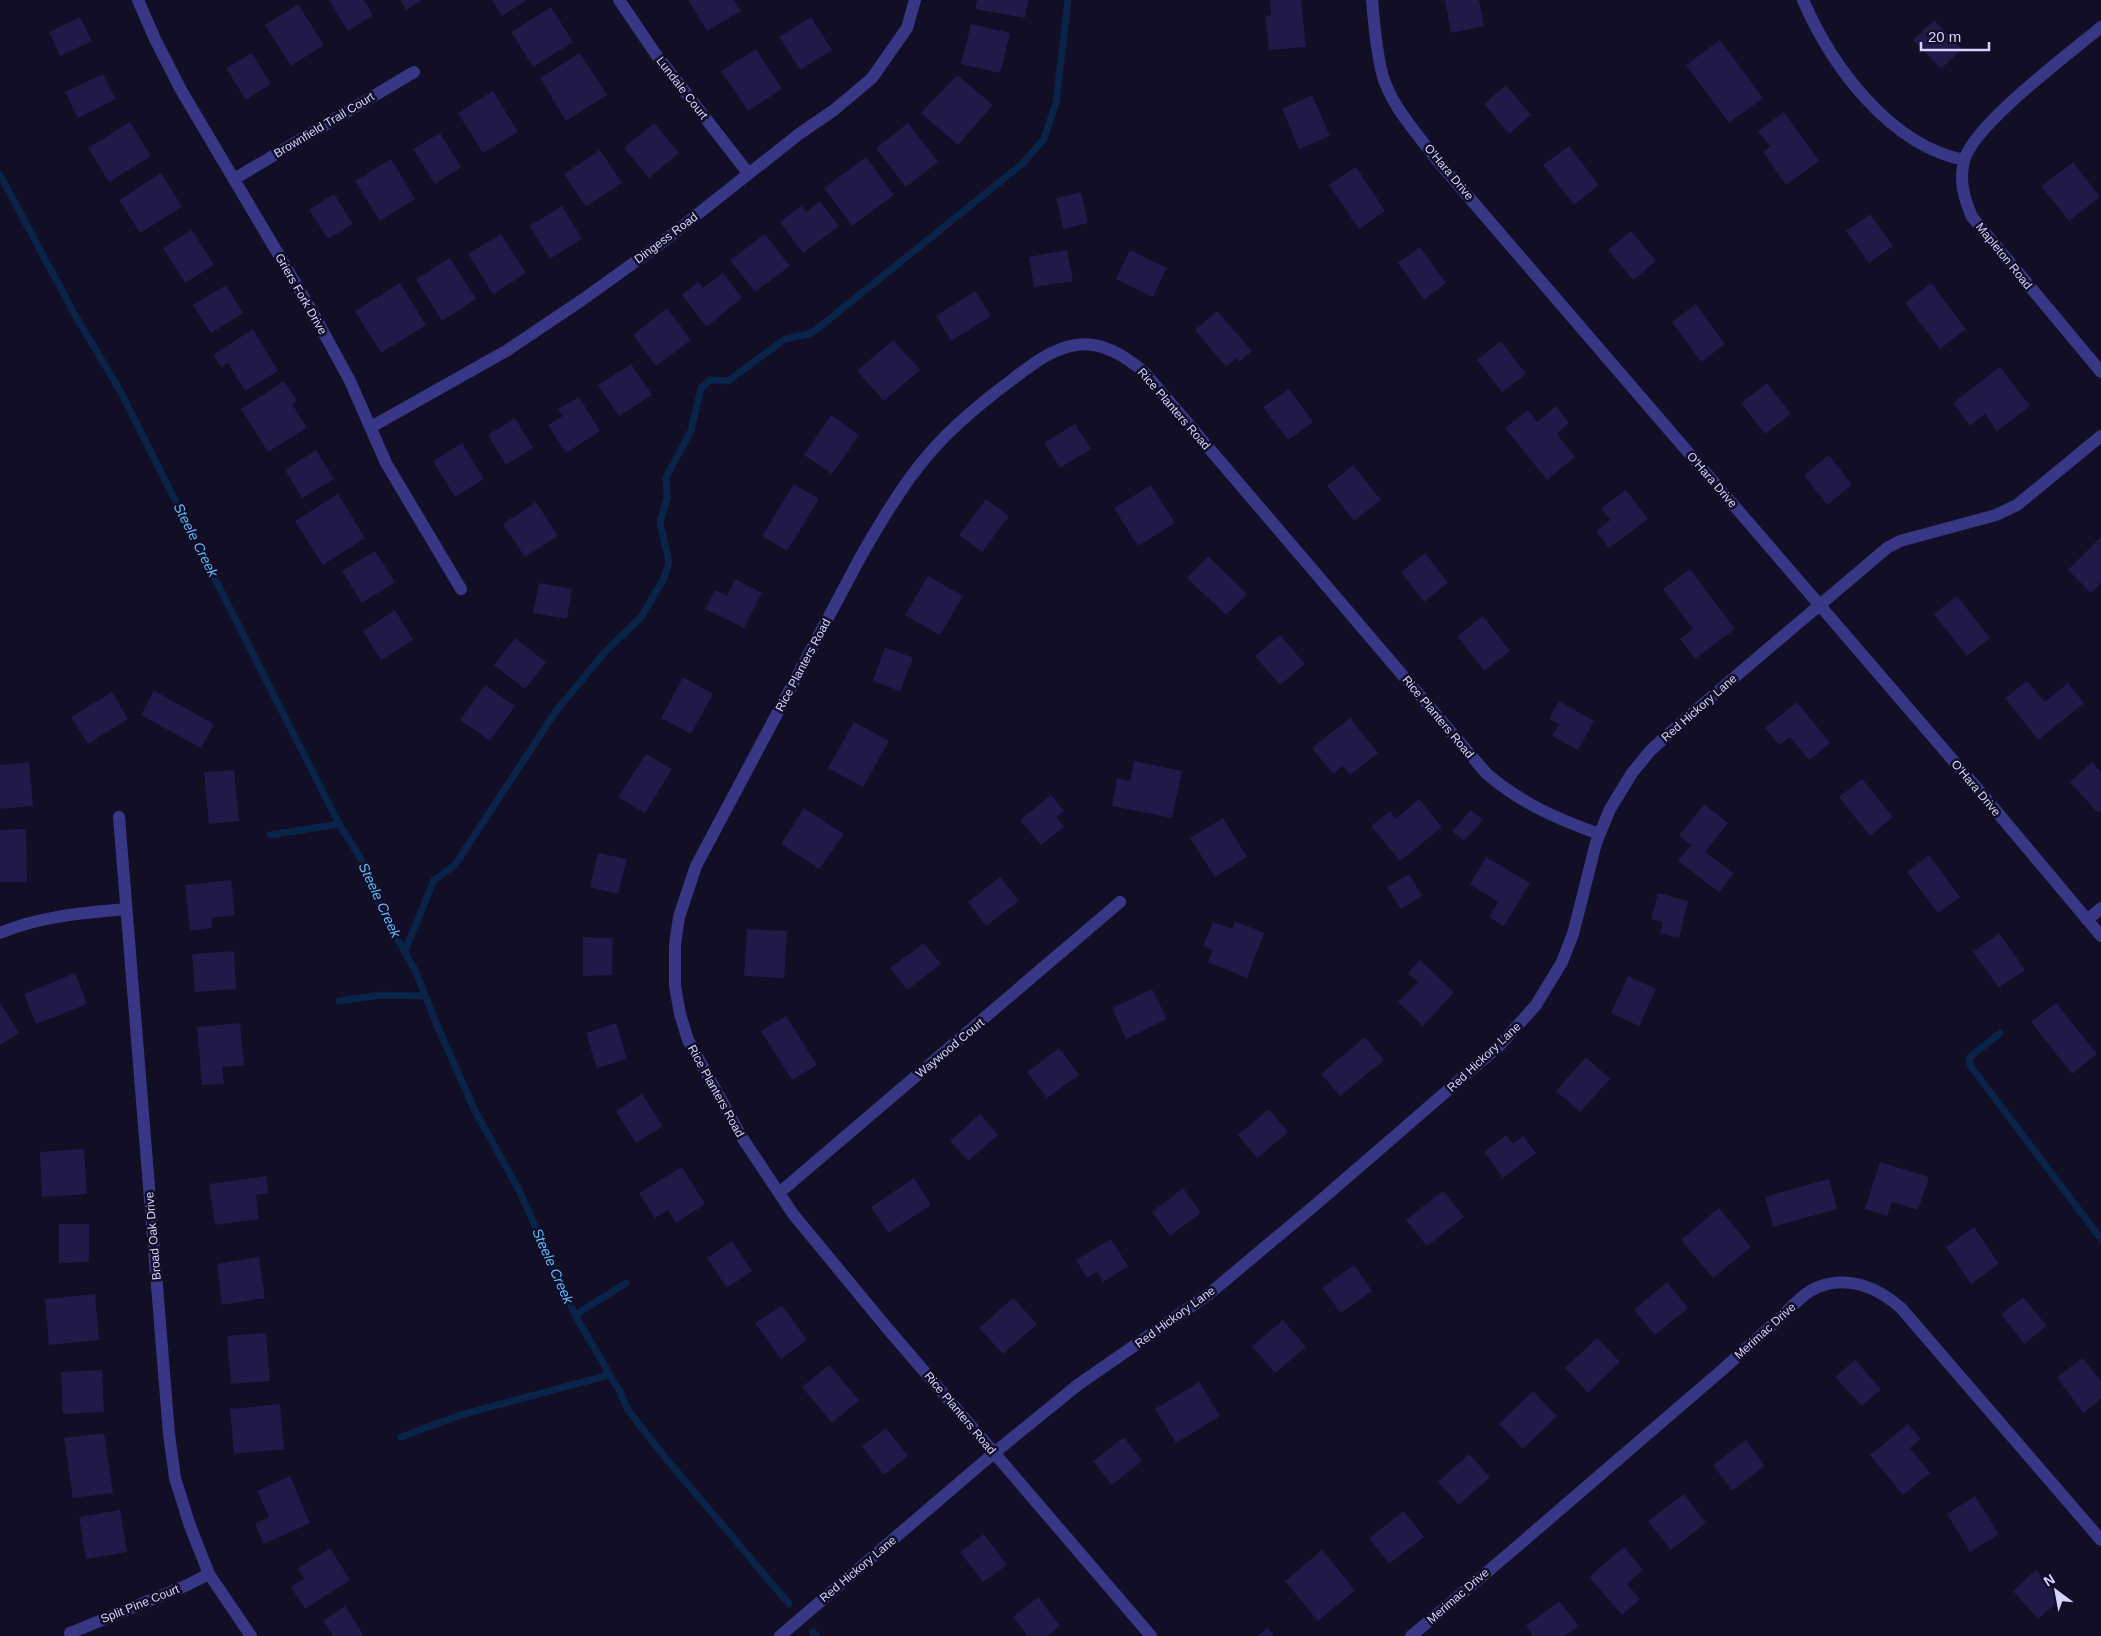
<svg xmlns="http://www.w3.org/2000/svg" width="2101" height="1636" viewBox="0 0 2101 1636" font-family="Arial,sans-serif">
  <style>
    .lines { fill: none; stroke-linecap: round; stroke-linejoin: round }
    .stream { stroke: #0a2349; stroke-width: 7 }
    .building { fill: #211947 }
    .street { stroke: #383786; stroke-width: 12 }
    .labels { text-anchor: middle; stroke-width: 5; stroke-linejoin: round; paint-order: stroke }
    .street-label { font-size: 12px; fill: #d6d3ff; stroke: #110e26 }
    .water-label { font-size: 14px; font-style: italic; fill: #61bbff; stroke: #110e26 }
  </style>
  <rect width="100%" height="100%" fill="#110e26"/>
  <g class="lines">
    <path class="stream" d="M 0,175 L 75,315 L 119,389 L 339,824 L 360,857 L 383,913 L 416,972 L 436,1023 L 475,1111 L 519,1190 L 575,1315 L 620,1392 L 628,1410 L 659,1450 L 789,1604
      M 270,835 L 339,824
      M 405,951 L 434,880 L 455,865 L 556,711 L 605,652 L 642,616 L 664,578 L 669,562 L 660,523 L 667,498 L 666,477 L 691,431 L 701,388 L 710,380 L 728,381 L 785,339 L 809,334 L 817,329 L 1022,164 L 1044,139 L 1056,103 L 1068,0
      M 339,1001 L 380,995 L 425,996
      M 2000,1033 L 1970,1057 L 1969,1064 L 2101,1239
      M 575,1315 L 626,1283
      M 401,1437 L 460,1415 L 609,1375
      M 813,1632 L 817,1636"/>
  </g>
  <path class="building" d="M 329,0 L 364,0 L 373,15 L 348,31 Z
    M 400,0 L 422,0 L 406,10 Z
    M 492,0 L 527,0 L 502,16 Z
    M 688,0 L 734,0 L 741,11 L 707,31 Z
    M 977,0 L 1028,0 L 1025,18 L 975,9 Z
    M 1270,0 L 1301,0 L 1306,47 L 1269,50 L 1265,16 L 1271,15 Z
    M 1445,0 L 1479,0 L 1484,26 L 1451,33 Z
    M 298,4 L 324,45 L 291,66 L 265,25 Z
    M 551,7 L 573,42 L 533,67 L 511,32 Z
    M 80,17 L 92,41 L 60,56 L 49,32 Z
    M 811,17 L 832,50 L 800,70 L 779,37 Z
    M 1934,20 L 1962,49 L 1941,69 L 1913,40 Z
    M 971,24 L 1010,33 L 1000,73 L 961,64 Z
    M 1720,40 L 1763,98 L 1729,123 L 1686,65 Z
    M 756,49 L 782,89 L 748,111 L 721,71 Z
    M 252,53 L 271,84 L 246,100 L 226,68 Z
    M 580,53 L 607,95 L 566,121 L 540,78 Z
    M 103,74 L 116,99 L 78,118 L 65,92 Z
    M 957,75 L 993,105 L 958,145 L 921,113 Z
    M 1506,85 L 1531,115 L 1509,134 L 1484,104 Z
    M 493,91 L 518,132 L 483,153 L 458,113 Z
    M 1312,95 L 1330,136 L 1299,149 L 1282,109 Z
    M 1784,112 L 1819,161 L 1786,185 L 1763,152 L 1770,147 L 1758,131 Z
    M 130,122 L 151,156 L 109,182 L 88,148 Z
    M 654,123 L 679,153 L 649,178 L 624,148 Z
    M 908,123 L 938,162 L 906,187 L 876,148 Z
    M 440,133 L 461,167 L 435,184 L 413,149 Z
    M 1569,146 L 1599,185 L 1574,205 L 1543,165 Z
    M 600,150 L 622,183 L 586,207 L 564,174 Z
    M 866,157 L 894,195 L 852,226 L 824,188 Z
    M 391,159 L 415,199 L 380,221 L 355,181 Z
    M 2073,162 L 2100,197 L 2069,221 L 2041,186 Z
    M 1356,167 L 1385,211 L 1359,229 L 1329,185 Z
    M 161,173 L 182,207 L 140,233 L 119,200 Z
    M 1081,192 L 1088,223 L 1063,229 L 1056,198 Z
    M 334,194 L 353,224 L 328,239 L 309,210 Z
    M 820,201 L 839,226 L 803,253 L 780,222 L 801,206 L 806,212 Z
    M 562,206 L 582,239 L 550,259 L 529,226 Z
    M 1870,214 L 1893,246 L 1869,263 L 1846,231 Z
    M 192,230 L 214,265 L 185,283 L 163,248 Z
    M 1631,231 L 1656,261 L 1633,280 L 1608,250 Z
    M 501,234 L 526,273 L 493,294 L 468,254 Z
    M 765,234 L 790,266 L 755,292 L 730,260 Z
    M 1420,247 L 1446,283 L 1424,300 L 1398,263 Z
    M 1067,250 L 1073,281 L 1034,287 L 1029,257 Z
    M 1130,250 L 1167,268 L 1153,297 L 1116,279 Z
    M 450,258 L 476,299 L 442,321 L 416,279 Z
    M 723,273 L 742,298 L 706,327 L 682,295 L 698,282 L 703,288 Z
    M 400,283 L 426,325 L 381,353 L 355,311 Z
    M 1931,283 L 1966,329 L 1940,349 L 1905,303 Z
    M 226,285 L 243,313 L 211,333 L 193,305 Z
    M 975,291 L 991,316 L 951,341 L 936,316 Z
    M 1696,304 L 1725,344 L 1701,362 L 1672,322 Z
    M 667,308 L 691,340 L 656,366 L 633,335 Z
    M 1217,311 L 1252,351 L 1239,362 L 1236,358 L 1226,367 L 1195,330 Z
    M 253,329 L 278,371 L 245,391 L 228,363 L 221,367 L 213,355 Z
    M 893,340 L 920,370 L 884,401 L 857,371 Z
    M 1501,341 L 1526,374 L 1502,392 L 1477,360 Z
    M 631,364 L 652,395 L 619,416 L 598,385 Z
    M 2000,367 L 2030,406 L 1997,431 L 1985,414 L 1970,426 L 1953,403 Z
    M 284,381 L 297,401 L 292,404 L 307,428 L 268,452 L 241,409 Z
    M 1767,383 L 1791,414 L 1765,434 L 1741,403 Z
    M 1289,389 L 1313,422 L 1288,440 L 1263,407 Z
    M 579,397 L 600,431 L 566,453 L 548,425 L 563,416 L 558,409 Z
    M 1556,406 L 1569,423 L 1557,434 L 1575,457 L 1547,480 L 1505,428 L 1528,410 L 1537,422 Z
    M 831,415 L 859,435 L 832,474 L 804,455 Z
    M 515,418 L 533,448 L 506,465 L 488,435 Z
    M 1075,424 L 1091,449 L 1060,468 L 1044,443 Z
    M 462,443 L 484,479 L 455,497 L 433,461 Z
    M 316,450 L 334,479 L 302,498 L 285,470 Z
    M 1829,455 L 1852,485 L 1827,505 L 1804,475 Z
    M 1353,465 L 1381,500 L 1354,521 L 1327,486 Z
    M 794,484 L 819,499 L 787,551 L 762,536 Z
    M 1151,485 L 1175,523 L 1138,546 L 1114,508 Z
    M 1626,490 L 1648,519 L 1609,548 L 1596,531 L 1610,520 L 1601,508 Z
    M 338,494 L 365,538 L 323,565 L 295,521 Z
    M 986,499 L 1009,516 L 982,552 L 959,535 Z
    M 536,502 L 558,536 L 525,557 L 503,524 Z
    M 2101,537 L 2101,583 L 2091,593 L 2068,570 Z
    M 375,551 L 395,582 L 362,603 L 342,571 Z
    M 1425,553 L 1448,583 L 1424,602 L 1401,572 Z
    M 1208,556 L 1247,594 L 1226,615 L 1187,578 Z
    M 1690,569 L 1735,629 L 1695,659 L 1680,639 L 1693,629 L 1663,589 Z
    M 928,576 L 963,596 L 940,635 L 905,615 Z
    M 735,579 L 762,593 L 744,628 L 705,609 L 715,590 L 727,596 Z
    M 539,583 L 572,589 L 567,619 L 533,613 Z
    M 1957,596 L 1990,638 L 1967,656 L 1934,614 Z
    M 395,610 L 413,640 L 381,660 L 363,631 Z
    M 1483,616 L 1510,651 L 1484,671 L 1457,636 Z
    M 1280,635 L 1305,664 L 1280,685 L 1255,656 Z
    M 515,638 L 546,662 L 525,689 L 494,665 Z
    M 885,647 L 913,658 L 900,691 L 873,681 Z
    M 683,677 L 713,694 L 691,734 L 661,718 Z
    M 2027,681 L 2045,702 L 2068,683 L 2084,703 L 2038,740 L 2005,698 Z
    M 485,685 L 515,706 L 490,741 L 460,720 Z
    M 154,691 L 214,724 L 201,748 L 141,715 Z
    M 112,692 L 128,719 L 88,744 L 71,717 Z
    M 1559,701 L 1594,721 L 1578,750 L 1552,736 L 1559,724 L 1549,719 Z
    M 1797,702 L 1830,743 L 1809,760 L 1790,737 L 1779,745 L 1765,728 Z
    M 1350,718 L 1378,753 L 1350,775 L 1343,766 L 1333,774 L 1312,748 Z
    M 854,722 L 889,741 L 863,787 L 828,768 Z
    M 646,754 L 672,769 L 645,813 L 618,797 Z
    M 1134,761 L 1182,771 L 1172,818 L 1112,806 L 1117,778 L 1130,781 Z
    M 29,762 L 33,806 L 0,809 L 0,765 Z
    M 2092,762 L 2101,772 L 2101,811 L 2098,813 L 2070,782 Z
    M 234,770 L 239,821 L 209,824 L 204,772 Z
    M 1862,779 L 1893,817 L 1870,836 L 1839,797 Z
    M 1051,795 L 1064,811 L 1056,817 L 1064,827 L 1041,845 L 1020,820 Z
    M 1419,799 L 1442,827 L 1400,861 L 1371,826 L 1390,811 L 1396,819 Z
    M 1704,804 L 1728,823 L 1705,852 L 1734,873 L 1719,892 L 1678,861 L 1691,845 L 1679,836 Z
    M 804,808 L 844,834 L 819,869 L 781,844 Z
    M 1471,810 L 1483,820 L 1464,841 L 1452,831 Z
    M 1223,818 L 1247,857 L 1215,877 L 1190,838 Z
    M 26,829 L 27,882 L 0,882 L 0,830 Z
    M 598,853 L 627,859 L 618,894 L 590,887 Z
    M 1929,855 L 1960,897 L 1938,913 L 1907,872 Z
    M 1486,857 L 1530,883 L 1504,926 L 1489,917 L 1498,902 L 1470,884 Z
    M 1409,874 L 1422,896 L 1401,909 L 1387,887 Z
    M 1000,877 L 1019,901 L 986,926 L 968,902 Z
    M 231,880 L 235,915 L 211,918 L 212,928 L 190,931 L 185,885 Z
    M 1658,893 L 1688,901 L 1679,938 L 1660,933 L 1663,922 L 1651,919 Z
    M 1235,921 L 1264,933 L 1247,978 L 1208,962 L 1213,950 L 1203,946 L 1213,922 L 1232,929 Z
    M 747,929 L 787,931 L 784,978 L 744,976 Z
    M 1999,933 L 2025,970 L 1999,988 L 1973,952 Z
    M 583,937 L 613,938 L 612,975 L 583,976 Z
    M 924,943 L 941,964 L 907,990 L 890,968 Z
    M 234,951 L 236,989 L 195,992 L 192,954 Z
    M 1420,960 L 1454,992 L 1423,1026 L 1398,1002 L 1418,982 L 1408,973 Z
    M 75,973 L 87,1004 L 36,1024 L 24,994 Z
    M 1628,976 L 1656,989 L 1639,1026 L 1611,1013 Z
    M 1152,989 L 1167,1019 L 1126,1039 L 1112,1008 Z
    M 0,1003 L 19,1033 L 0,1045 Z
    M 2056,1003 L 2097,1054 L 2072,1074 L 2031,1022 Z
    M 786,1016 L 817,1065 L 792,1080 L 761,1031 Z
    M 240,1023 L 244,1065 L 222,1067 L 224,1084 L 202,1085 L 197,1027 Z
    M 616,1023 L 627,1059 L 597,1068 L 586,1033 Z
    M 1365,1037 L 1384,1060 L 1340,1096 L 1321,1074 Z
    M 1059,1048 L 1079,1075 L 1047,1098 L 1027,1072 Z
    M 1586,1057 L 1610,1079 L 1580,1112 L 1556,1091 Z
    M 642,1094 L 663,1126 L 636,1143 L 616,1111 Z
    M 1269,1109 L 1288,1132 L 1257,1158 L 1238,1135 Z
    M 980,1114 L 998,1135 L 968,1161 L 950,1141 Z
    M 1506,1135 L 1513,1144 L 1523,1136 L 1536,1153 L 1503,1178 L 1484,1152 Z
    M 84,1149 L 87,1194 L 42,1197 L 40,1152 Z
    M 1880,1162 L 1929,1177 L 1918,1210 L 1892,1202 L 1887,1216 L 1865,1209 Z
    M 682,1167 L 705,1204 L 676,1223 L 668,1210 L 655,1218 L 639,1193 Z
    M 266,1176 L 268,1193 L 256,1195 L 259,1219 L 215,1225 L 209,1184 Z
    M 914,1178 L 931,1205 L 888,1233 L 871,1207 Z
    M 1829,1179 L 1837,1209 L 1773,1227 L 1765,1197 Z
    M 1183,1188 L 1201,1213 L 1170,1236 L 1152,1212 Z
    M 1443,1191 L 1464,1217 L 1427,1246 L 1406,1220 Z
    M 1719,1208 L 1751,1247 L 1713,1278 L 1681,1240 Z
    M 59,1224 L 89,1224 L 89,1262 L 59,1263 Z
    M 1974,1227 L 1999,1264 L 1971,1284 L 1946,1247 Z
    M 1111,1239 L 1128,1266 L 1103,1282 L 1097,1272 L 1087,1278 L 1076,1260 Z
    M 732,1241 L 752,1271 L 727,1288 L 707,1258 Z
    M 259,1257 L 265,1298 L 222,1305 L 217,1264 Z
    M 1354,1265 L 1372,1291 L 1341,1313 L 1322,1288 Z
    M 1667,1282 L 1688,1308 L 1655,1335 L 1634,1310 Z
    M 95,1294 L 99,1340 L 49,1345 L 45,1299 Z
    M 2023,1297 L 2047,1326 L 2024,1344 L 2001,1314 Z
    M 1013,1298 L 1037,1324 L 1003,1354 L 979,1328 Z
    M 782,1305 L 807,1340 L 781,1359 L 755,1323 Z
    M 1283,1320 L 1306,1347 L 1275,1373 L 1252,1346 Z
    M 266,1333 L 270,1381 L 231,1384 L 227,1336 Z
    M 1597,1338 L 1620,1362 L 1588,1393 L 1565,1368 Z
    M 2083,1358 L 2101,1382 L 2101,1399 L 2083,1413 L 2057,1377 Z
    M 1855,1360 L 1881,1389 L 1862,1406 L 1835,1377 Z
    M 829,1365 L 859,1400 L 832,1423 L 802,1387 Z
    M 102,1370 L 104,1412 L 63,1414 L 61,1372 Z
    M 1199,1382 L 1220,1416 L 1176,1443 L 1155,1409 Z
    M 1533,1391 L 1557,1416 L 1523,1449 L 1499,1424 Z
    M 280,1404 L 284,1449 L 234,1454 L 230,1409 Z
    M 1908,1424 L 1921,1439 L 1910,1448 L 1930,1473 L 1903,1495 L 1870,1455 Z
    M 886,1428 L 908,1456 L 884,1475 L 862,1446 Z
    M 104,1433 L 113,1493 L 73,1498 L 64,1438 Z
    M 1124,1437 L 1142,1461 L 1112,1485 L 1093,1461 Z
    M 1746,1440 L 1765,1466 L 1732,1491 L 1713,1465 Z
    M 1469,1454 L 1490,1477 L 1459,1505 L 1438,1482 Z
    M 290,1476 L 310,1523 L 264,1544 L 255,1524 L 269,1517 L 257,1491 Z
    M 1684,1494 L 1706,1523 L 1671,1550 L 1648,1521 Z
    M 1975,1496 L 1999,1534 L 1970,1552 L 1947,1514 Z
    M 120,1510 L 127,1552 L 86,1559 L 79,1517 Z
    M 1404,1511 L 1424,1537 L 1389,1564 L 1369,1538 Z
    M 984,1534 L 1007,1565 L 983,1582 L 960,1552 Z
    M 1624,1547 L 1643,1570 L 1627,1584 L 1640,1599 L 1622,1615 L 1589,1577 Z
    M 330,1548 L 350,1580 L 305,1609 L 291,1587 L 304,1579 L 298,1568 Z
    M 1322,1550 L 1355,1590 L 1318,1621 L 1285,1581 Z
    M 2036,1570 L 2062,1598 L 2038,1619 L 2013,1591 Z
    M 1038,1597 L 1060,1626 L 1048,1636 L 1028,1636 L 1013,1617 Z
    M 1559,1601 L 1579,1626 L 1565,1636 L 1533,1636 L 1526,1626 Z
    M 345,1606 L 364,1636 L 333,1636 L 323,1621 Z
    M 1268,1628 L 1274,1636 L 1257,1636 Z"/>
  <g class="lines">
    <path class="street" d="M 138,0 L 155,39 L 181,90 L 312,311 L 350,381 L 386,463 L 461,589
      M 619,0 L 655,53 L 748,173
      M 1372,0 C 1374,24 1376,50 1382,73 C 1390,105 1417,133 1436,159 L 1976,787 L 2101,936
      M 1803,0 C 1832,67 1890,145 1964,160
      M 2101,27 C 2070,53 1973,125 1964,161 C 1959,181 1964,198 1972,217 L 2101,372
      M 234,179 L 414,72
      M 371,427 L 506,351 L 582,300 L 660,244 L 799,134 L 834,110 L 872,78 L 907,28 L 915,0
      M 119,817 L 169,1434 L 175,1478 L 190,1526 L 209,1574 L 251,1636
      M 2087,920 L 2101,908
      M 0,933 C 40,916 83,913 126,909
      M 779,1193 L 1120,902
      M 70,1633 L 185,1586 L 209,1574
      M 780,1636 L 994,1453 L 1079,1384 L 1209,1294 L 1314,1206 L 1499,1046 L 1536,1005 L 1562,962 L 1573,934 L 1596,843 L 1610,809 L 1632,773 L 1650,751 L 1683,721 L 1887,548 L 1900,541 L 1996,515 L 2017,505 L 2101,436
      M 1151,1636 L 887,1328 L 793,1214 L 741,1136 L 688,1040 L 680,1014 L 675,986 L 675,945 L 679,917 L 696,866 L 861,556 C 879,525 897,494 919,466 C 945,432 979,404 1013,379 C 1031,365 1053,348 1076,345 C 1102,341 1125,356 1144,372 L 1486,773 C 1519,802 1557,819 1599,834
      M 1411,1636 C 1516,1549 1618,1459 1721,1371 C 1741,1353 1760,1336 1780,1318 C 1792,1307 1803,1293 1818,1287 C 1849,1275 1878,1288 1901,1308 L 2101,1540"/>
  </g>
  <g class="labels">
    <g class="street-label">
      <text transform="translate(682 88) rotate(52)" y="4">Lundale Court</text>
      <text transform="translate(324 125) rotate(-31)" y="4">Brownfield Trail Court</text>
      <text transform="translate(1449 172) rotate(50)" y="4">O'Hara Drive</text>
      <text transform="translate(666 238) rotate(-37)" y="4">Dingess Road</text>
      <text transform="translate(2004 256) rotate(51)" y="4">Mapleton Road</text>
      <text transform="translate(301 294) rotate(60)" y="4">Griers Fork Drive</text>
      <text transform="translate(1174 409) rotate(49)" y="4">Rice Planters Road</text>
      <text transform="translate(1712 480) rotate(49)" y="4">O'Hara Drive</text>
      <text transform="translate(803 665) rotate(-62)" y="4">Rice Planters Road</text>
      <text transform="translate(1699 708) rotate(-41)" y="4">Red Hickory Lane</text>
      <text transform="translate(1438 717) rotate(50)" y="4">Rice Planters Road</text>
      <text transform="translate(1976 788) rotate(50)" y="4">O'Hara Drive</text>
      <text transform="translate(950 1048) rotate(-40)" y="4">Waywood Court</text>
      <text transform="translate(1484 1057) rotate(-43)" y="4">Red Hickory Lane</text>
      <text transform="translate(716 1091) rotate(61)" y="4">Rice Planters Road</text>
      <text transform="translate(153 1236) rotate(-95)" y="4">Broad Oak Drive</text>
      <text transform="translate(1175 1317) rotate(-36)" y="4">Red Hickory Lane</text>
      <text transform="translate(1765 1331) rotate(-42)" y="4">Merimac Drive</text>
      <text transform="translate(960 1413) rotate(50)" y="4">Rice Planters Road</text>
      <text transform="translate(858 1569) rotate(-40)" y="4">Red Hickory Lane</text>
      <text transform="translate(1458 1596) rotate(-41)" y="4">Merimac Drive</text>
      <text transform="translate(140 1604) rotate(-22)" y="4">Split Pine Court</text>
    </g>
    <g class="water-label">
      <text transform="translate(196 540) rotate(63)" y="5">Steele Creek</text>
      <text transform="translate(380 900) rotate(65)" y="5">Steele Creek</text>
      <text transform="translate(553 1266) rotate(66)" y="5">Steele Creek</text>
    </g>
  </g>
  <g transform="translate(2056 1591) rotate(328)" stroke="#110e26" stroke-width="4" paint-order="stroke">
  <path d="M0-4L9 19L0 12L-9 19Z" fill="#d6d3ff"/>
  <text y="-8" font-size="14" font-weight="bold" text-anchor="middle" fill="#d6d3ff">N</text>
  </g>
  <path d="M1921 42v8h68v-8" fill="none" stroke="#d6d3ff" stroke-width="2.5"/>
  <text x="1928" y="42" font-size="15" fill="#d6d3ff" stroke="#110e26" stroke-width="4" paint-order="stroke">20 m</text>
</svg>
